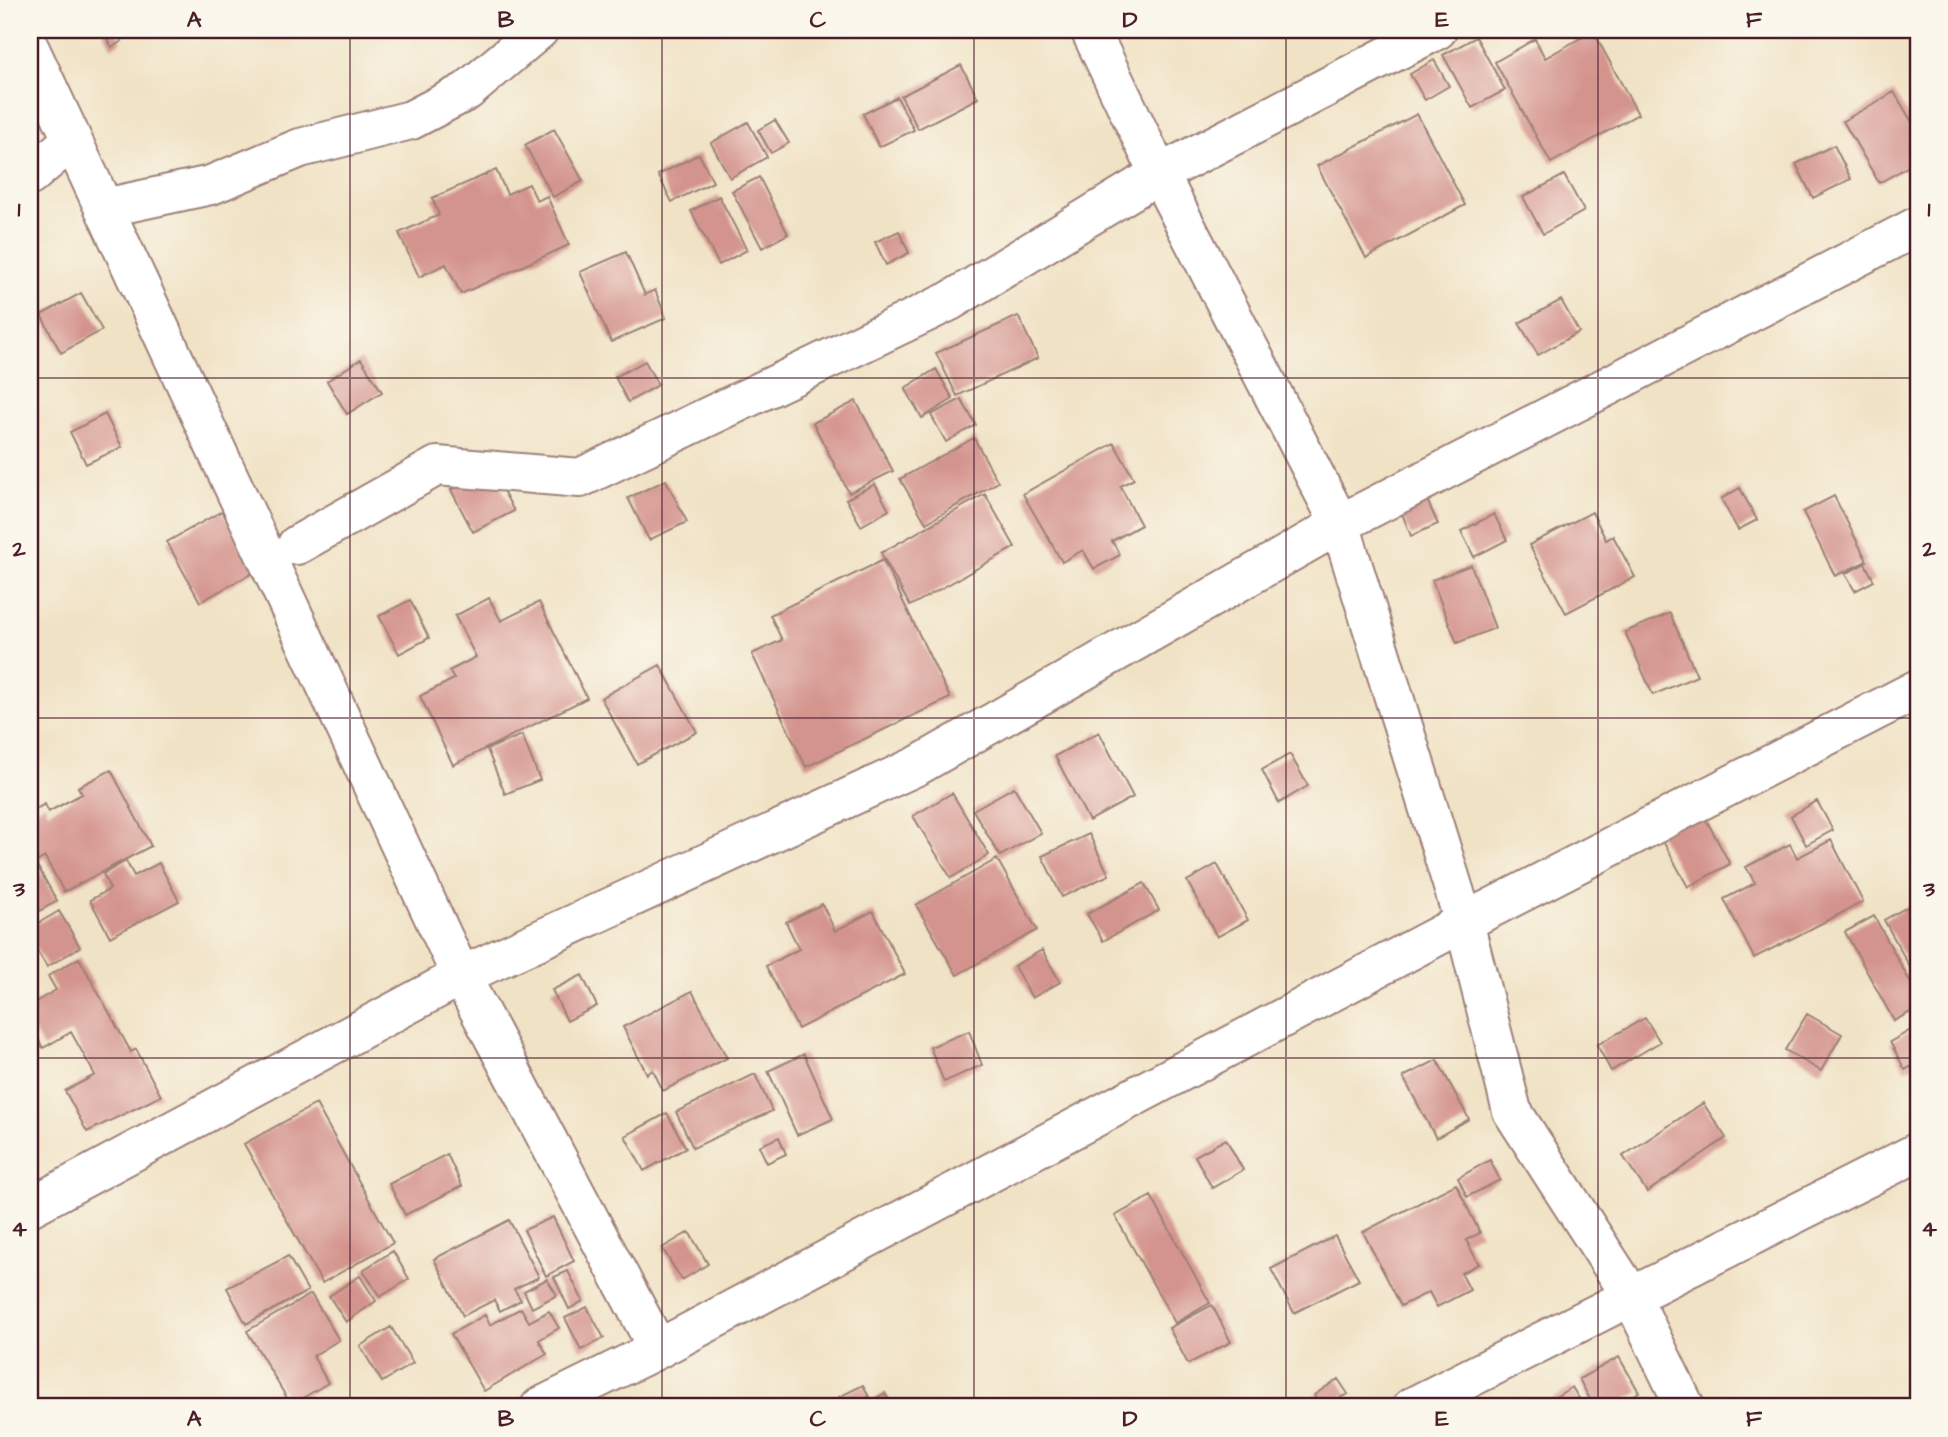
<svg xmlns="http://www.w3.org/2000/svg" width="1948" height="1437" viewBox="0 0 1948 1437" font-family="'Architects Daughter',sans-serif">
  <style>
    .building { fill: #d4948e }
    .lines { fill: none; stroke-linecap: round; stroke-linejoin: round }
    .minor-casing { stroke: #9d8078; stroke-width: 42 }
    .minor { stroke: #fff; stroke-width: 38 }
    .grid { fill: none; stroke: #4a1f2b; stroke-width: 2; stroke-opacity: 0.55 }
    .neatline { fill: none; stroke: #4a1f2b; stroke-width: 2.5 }
    .grid-label { font-size: 23px; text-anchor: middle; font-weight: bold; fill: #4a1f2b }
  </style>
  <rect width="100%" height="100%" fill="#fbf7ec"/>
  <filter id="ink" filterUnits="userSpaceOnUse"><feTurbulence type="fractalNoise" baseFrequency=".0143" numOctaves="2"/><feDisplacementMap in="SourceGraphic" scale="14" xChannelSelector="R" yChannelSelector="G"/><feConvolveMatrix kernelMatrix="1 2 1 2 8 2 1 2 1" color-interpolation-filters="sRGB"/></filter>
  <filter id="wash" filterUnits="userSpaceOnUse"><feTurbulence type="fractalNoise" baseFrequency=".00686" numOctaves="4" result="noise"/><feDisplacementMap in="SourceGraphic" scale="28" xChannelSelector="R" yChannelSelector="G"/><feGaussianBlur stdDeviation="1.57" result="paint"/><feColorMatrix in="noise" values="0 0 0 0 0 0 0 0 0 0 0 0 0 0 0 0 0 1.4 0 .05"/><feComposite in="paint" operator="in"/></filter>
  <g filter="url(#wash)">
    <rect width="100%" height="100%" fill="#f0e2c5"/>
    <g id="blocks">
      <path class="building" d="M 107,30 L 115,30 L 122,41 L 112,47 L 103,32 Z
        M 1593,31 L 1638,114 L 1551,163 L 1495,62 L 1535,39 L 1545,58 Z
        M 1476,37 L 1505,90 L 1472,108 L 1443,55 Z
        M 1434,60 L 1449,86 L 1425,100 L 1410,74 Z
        M 961,65 L 978,98 L 918,129 L 901,96 Z
        M 1894,92 L 1918,132 L 1918,161 L 1879,183 L 1843,121 Z
        M 897,97 L 914,130 L 879,147 L 863,114 Z
        M 1417,114 L 1465,205 L 1366,258 L 1317,166 Z
        M 775,120 L 789,143 L 771,153 L 758,130 Z
        M 748,122 L 767,157 L 730,178 L 711,143 Z
        M 554,129 L 583,181 L 553,197 L 525,145 Z
        M 1834,145 L 1851,179 L 1813,198 L 1796,164 Z
        M 699,154 L 713,182 L 672,202 L 658,175 Z
        M 496,170 L 507,194 L 529,184 L 537,201 L 547,196 L 569,245 L 461,294 L 446,264 L 419,277 L 399,233 L 439,215 L 432,198 Z
        M 1564,175 L 1584,211 L 1543,234 L 1523,197 Z
        M 759,177 L 788,234 L 762,248 L 732,191 Z
        M 719,196 L 747,250 L 719,265 L 691,211 Z
        M 899,231 L 909,253 L 886,265 L 875,242 Z
        M 626,252 L 645,295 L 655,290 L 666,318 L 611,342 L 580,272 Z
        M 81,293 L 102,330 L 61,353 L 41,315 Z
        M 1561,300 L 1579,332 L 1538,355 L 1519,323 Z
        M 1018,316 L 1038,358 L 957,396 L 936,353 Z
        M 361,359 L 382,392 L 347,414 L 327,381 Z
        M 645,361 L 658,385 L 628,402 L 615,377 Z
        M 936,369 L 953,399 L 922,418 L 905,388 Z
        M 961,399 L 976,425 L 946,442 L 931,415 Z
        M 856,401 L 893,471 L 849,493 L 813,423 Z
        M 105,414 L 122,447 L 86,464 L 70,432 Z
        M 974,438 L 998,482 L 926,523 L 900,479 Z
        M 1114,443 L 1134,479 L 1120,486 L 1141,525 L 1112,541 L 1120,555 L 1094,569 L 1083,550 L 1062,562 L 1023,494 Z
        M 491,468 L 514,511 L 473,532 L 451,490 Z
        M 666,480 L 687,522 L 649,540 L 628,498 Z
        M 875,484 L 889,510 L 861,526 L 846,499 Z
        M 1740,488 L 1757,520 L 1738,530 L 1721,499 Z
        M 985,494 L 1015,547 L 910,606 L 881,553 Z
        M 1834,496 L 1867,561 L 1835,576 L 1803,512 Z
        M 1427,500 L 1438,524 L 1411,536 L 1401,511 Z
        M 222,511 L 256,571 L 200,602 L 167,542 Z
        M 1592,512 L 1606,540 L 1613,536 L 1635,577 L 1566,613 L 1529,545 Z
        M 1494,514 L 1507,540 L 1474,557 L 1461,531 Z
        M 883,560 L 950,698 L 806,767 L 752,654 L 782,640 L 770,615 Z
        M 1865,563 L 1874,581 L 1855,591 L 1845,574 Z
        M 1471,565 L 1495,628 L 1457,643 L 1432,580 Z
        M 489,598 L 501,621 L 539,602 L 587,698 L 453,765 L 420,696 L 454,679 L 449,671 L 476,657 L 455,616 Z
        M 410,600 L 429,638 L 399,654 L 379,616 Z
        M 1670,613 L 1697,676 L 1653,695 L 1625,632 Z
        M 660,665 L 697,732 L 637,764 L 601,698 Z
        M 1099,732 L 1133,797 L 1089,821 L 1055,756 Z
        M 522,735 L 540,780 L 505,794 L 487,749 Z
        M 1290,754 L 1308,786 L 1279,803 L 1262,770 Z
        M 111,770 L 151,846 L 64,892 L 45,857 L 36,862 L 30,850 L 30,812 L 45,804 L 48,812 L 82,794 L 78,787 Z
        M 1014,787 L 1041,833 L 1000,856 L 973,810 Z
        M 952,793 L 989,855 L 951,878 L 913,816 Z
        M 1817,801 L 1833,830 L 1806,845 L 1791,816 Z
        M 1702,812 L 1730,864 L 1688,887 L 1659,834 Z
        M 1089,834 L 1109,875 L 1062,897 L 1042,856 Z
        M 1831,840 L 1863,902 L 1754,958 L 1724,899 L 1755,883 L 1746,867 L 1790,844 L 1797,858 Z
        M 30,853 L 57,901 L 30,916 Z
        M 997,859 L 1037,930 L 957,975 L 916,905 Z
        M 126,861 L 134,876 L 159,863 L 179,901 L 110,937 L 90,900 L 110,889 L 103,874 Z
        M 1217,864 L 1248,920 L 1217,937 L 1187,881 Z
        M 1144,883 L 1159,910 L 1103,941 L 1087,914 Z
        M 1918,901 L 1918,982 L 1884,920 Z
        M 822,904 L 835,931 L 873,911 L 905,974 L 798,1029 L 766,966 L 799,949 L 786,922 Z
        M 59,911 L 80,947 L 47,967 L 30,939 L 30,928 Z
        M 1874,916 L 1918,996 L 1918,1008 L 1894,1021 L 1845,932 Z
        M 1042,950 L 1060,982 L 1032,998 L 1014,966 Z
        M 79,958 L 131,1052 L 136,1049 L 161,1096 L 87,1132 L 65,1091 L 95,1075 L 71,1032 L 43,1048 L 30,1024 L 30,1005 L 56,990 L 48,976 Z
        M 582,975 L 597,1006 L 567,1021 L 552,990 Z
        M 692,991 L 727,1058 L 663,1091 L 653,1070 L 647,1074 L 623,1027 Z
        M 1807,1014 L 1842,1034 L 1821,1071 L 1785,1050 Z
        M 1645,1018 L 1660,1042 L 1611,1071 L 1597,1045 Z
        M 1918,1026 L 1918,1063 L 1905,1070 L 1890,1042 Z
        M 969,1031 L 982,1065 L 944,1082 L 930,1047 Z
        M 804,1054 L 833,1119 L 797,1135 L 768,1071 Z
        M 1437,1060 L 1469,1119 L 1436,1138 L 1403,1077 Z
        M 755,1074 L 772,1111 L 693,1148 L 676,1112 Z
        M 1703,1103 L 1726,1138 L 1647,1192 L 1623,1156 Z
        M 316,1104 L 393,1243 L 322,1283 L 244,1144 Z
        M 667,1113 L 686,1148 L 644,1171 L 625,1136 Z
        M 779,1137 L 786,1154 L 767,1163 L 759,1146 Z
        M 1226,1139 L 1243,1170 L 1212,1188 L 1195,1156 Z
        M 447,1154 L 462,1186 L 405,1215 L 389,1184 Z
        M 1490,1160 L 1500,1180 L 1467,1197 L 1458,1178 Z
        M 1456,1184 L 1480,1233 L 1466,1240 L 1479,1264 L 1461,1273 L 1470,1290 L 1437,1307 L 1429,1292 L 1401,1306 L 1363,1232 Z
        M 1151,1196 L 1210,1303 L 1175,1323 L 1115,1216 Z
        M 553,1217 L 574,1261 L 546,1276 L 524,1230 Z
        M 509,1220 L 539,1277 L 514,1289 L 521,1300 L 500,1311 L 494,1300 L 463,1316 L 434,1259 Z
        M 689,1232 L 708,1264 L 682,1280 L 662,1248 Z
        M 1335,1236 L 1359,1280 L 1294,1313 L 1271,1269 Z
        M 393,1251 L 409,1279 L 380,1297 L 363,1270 Z
        M 288,1256 L 308,1291 L 246,1324 L 227,1288 Z
        M 568,1271 L 583,1301 L 569,1309 L 554,1277 Z
        M 360,1276 L 376,1301 L 346,1322 L 329,1296 Z
        M 547,1279 L 557,1295 L 532,1308 L 524,1291 Z
        M 311,1294 L 339,1340 L 313,1356 L 328,1383 L 291,1405 L 247,1331 Z
        M 1212,1305 L 1231,1342 L 1188,1364 L 1169,1328 Z
        M 587,1307 L 604,1338 L 581,1350 L 565,1318 Z
        M 521,1308 L 529,1322 L 549,1311 L 559,1328 L 539,1340 L 547,1354 L 484,1391 L 451,1334 L 485,1315 L 490,1325 Z
        M 391,1327 L 413,1363 L 382,1382 L 360,1346 Z
        M 1619,1357 L 1639,1392 L 1613,1407 L 1594,1407 L 1579,1379 Z
        M 1338,1379 L 1348,1394 L 1321,1407 L 1314,1395 Z
        M 863,1385 L 871,1401 L 885,1393 L 893,1407 L 844,1407 L 839,1397 Z
        M 1572,1387 L 1584,1407 L 1550,1407 L 1547,1402 Z"/>
    </g>
  </g>
  <g filter="url(#ink)">
    <use href="#blocks" fill-opacity="0" stroke="#9d8078" stroke-width="2"/>
    <g class="lines">
      <defs>
        <path id="minor" d="M 1090,30 L 1159,174 L 1340,524 L 1464,922 L 1512,1111 L 1632,1297 L 1685,1407
          M 30,49 L 461,976 L 658,1349
          M 30,176 L 72,140
          M 104,208 L 211,185 L 300,148 L 411,120 L 467,91 L 539,30
          M 297,545 L 437,466 L 580,478 L 950,301 L 1159,174 L 1437,30
          M 30,1207 L 461,976 L 917,766 L 1340,524 L 1918,226
          M 540,1407 L 658,1349 L 1464,922 L 1918,689
          M 1412,1407 L 1918,1152"/>
      </defs>
      <use href="#minor" class="minor-casing"/>
      <use href="#minor" class="minor"/>
    </g>
  </g>
  <path class="grid" d="M 350,30 L 350,1407M 662,30 L 662,1407M 974,30 L 974,1407M 1286,30 L 1286,1407M 1598,30 L 1598,1407M 30,378 L 1918,378M 30,718 L 1918,718M 30,1058 L 1918,1058"/>
  <rect width="1948" height="1437" fill="none" stroke="#fbf7ec" stroke-width="77"/>
  <rect x="38" y="38" width="1872" height="1360" class="neatline"/>
  <g class="grid-label">
    <text x="194" y="27">A</text>
    <text x="506" y="27">B</text>
    <text x="818" y="27">C</text>
    <text x="1130" y="27">D</text>
    <text x="1442" y="27">E</text>
    <text x="1754" y="27">F</text>
    <text x="19" y="216">1</text>
    <text x="1929" y="216">1</text>
    <text x="19" y="556">2</text>
    <text x="1929" y="556">2</text>
    <text x="19" y="896">3</text>
    <text x="1929" y="896">3</text>
    <text x="19" y="1236">4</text>
    <text x="1929" y="1236">4</text>
    <text x="194" y="1426">A</text>
    <text x="506" y="1426">B</text>
    <text x="818" y="1426">C</text>
    <text x="1130" y="1426">D</text>
    <text x="1442" y="1426">E</text>
    <text x="1754" y="1426">F</text>
  </g>
</svg>
